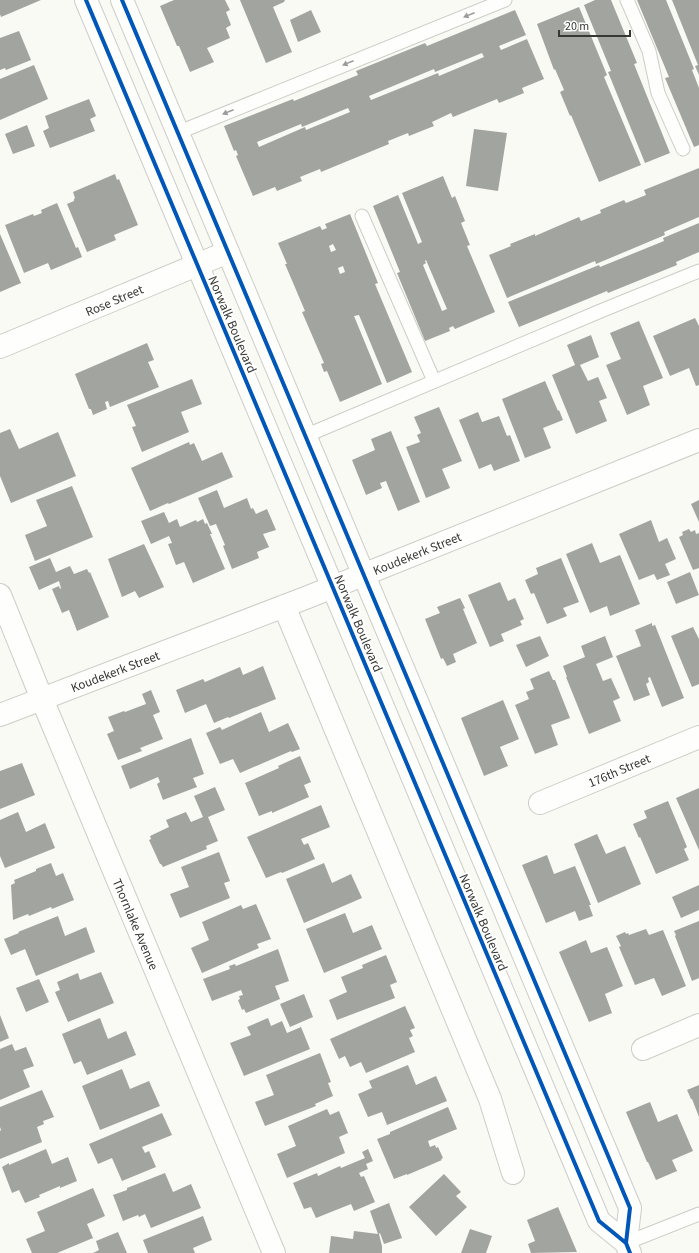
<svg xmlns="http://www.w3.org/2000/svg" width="699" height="1253" viewBox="0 0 699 1253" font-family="'Source Sans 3',sans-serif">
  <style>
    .building { fill: #a2a49f; fill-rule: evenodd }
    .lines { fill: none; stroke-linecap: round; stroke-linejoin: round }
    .service-casing { stroke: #cccdc7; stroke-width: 15 }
    .minor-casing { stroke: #cccdc7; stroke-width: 24 }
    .secondary-casing { stroke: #cccdc7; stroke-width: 24 }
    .service { stroke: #fefefd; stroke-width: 13 }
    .minor { stroke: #fefefd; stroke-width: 22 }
    .secondary { stroke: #fefefd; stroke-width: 22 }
    .cycleway-casing { stroke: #fff; stroke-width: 6 }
    .cycleway { stroke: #0057b8; stroke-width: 4 }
    .oneway { fill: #9a9a98 }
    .labels { text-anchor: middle; stroke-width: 4; stroke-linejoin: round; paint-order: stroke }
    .street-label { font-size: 13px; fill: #353732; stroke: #fff }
  </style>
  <rect width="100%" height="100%" fill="#f9faf3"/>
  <path class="building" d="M 0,0 L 41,0 L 1,17 L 0,14 Z
    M 174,0 L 225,0 L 230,10 L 226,12 L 231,25 L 226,28 L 230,38 L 207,48 L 214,62 L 190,72 L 179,46 L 177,46 L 160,6 Z
    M 240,0 L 285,0 L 284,2 L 273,7 L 292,52 L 266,63 Z
    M 595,0 L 611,0 L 637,63 L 634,64 L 670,153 L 645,163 L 608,72 L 611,71 L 584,5 Z
    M 637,0 L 666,0 L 694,69 L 692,70 L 699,88 L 699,145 L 694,147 L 665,78 L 669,77 Z
    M 672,0 L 699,0 L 699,75 L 695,66 L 698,65 Z
    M 579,7 L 607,75 L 604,77 L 641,165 L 599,182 L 571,115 L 570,116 L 560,92 L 564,90 L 555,69 L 554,70 L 537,24 Z
    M 311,10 L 321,32 L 298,42 L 290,20 Z
    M 515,10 L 526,35 L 499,46 L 501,50 L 527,39 L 544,79 L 522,88 L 524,93 L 499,103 L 497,99 L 453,117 L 451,113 L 432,122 L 434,126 L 409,136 L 408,133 L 388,141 L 389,144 L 321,172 L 320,169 L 300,177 L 302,181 L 277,191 L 275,187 L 253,196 L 236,156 L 238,155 L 236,150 L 234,151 L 224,126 L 293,99 L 294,101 L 358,75 L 356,71 L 425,43 L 427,46 ZM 482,53 L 484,57 L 439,76 L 438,73 L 371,100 L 369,96 L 434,69 L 435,72 ZM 348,108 L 350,112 L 306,130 L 305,127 L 259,147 L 257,142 L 301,124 L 302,127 Z
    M 19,31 L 31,60 L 6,70 L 5,68 L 0,70 L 0,38 Z
    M 34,65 L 48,99 L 0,120 L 0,79 Z
    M 89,99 L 96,116 L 90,119 L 95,131 L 50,148 L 43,131 L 49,128 L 45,116 Z
    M 27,125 L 35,146 L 13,154 L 5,134 Z
    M 474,129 L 507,133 L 498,191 L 466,186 Z
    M 699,168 L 699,217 L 664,232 L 665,235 L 596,264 L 595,261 L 507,298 L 489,255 L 511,246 L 510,244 L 535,234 L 535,236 L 579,217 L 581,221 L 601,213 L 600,210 L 624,200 L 626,203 L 646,195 L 644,190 Z
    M 115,174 L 117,180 L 119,179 L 138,225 L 114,235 L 116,240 L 87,252 L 67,204 L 74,201 L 74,199 L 75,198 L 73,192 Z
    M 443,176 L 452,198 L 455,196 L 465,221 L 461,223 L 470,245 L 467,246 L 495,312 L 455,329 L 453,326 L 449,328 L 450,331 L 425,341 L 397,273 L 400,272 L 373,206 L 398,195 L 418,244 L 422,242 L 402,193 ZM 426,260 L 447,309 L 442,311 L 423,265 L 426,263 L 425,261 Z
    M 57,203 L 76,248 L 78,247 L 82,257 L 51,270 L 48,263 L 24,273 L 5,225 L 33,214 L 34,216 L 42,213 L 41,210 Z
    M 350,214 L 378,283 L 375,284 L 412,372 L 387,383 L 359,315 L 354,316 L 382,384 L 340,402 L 327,371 L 324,372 L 321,364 L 324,363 L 302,312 L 305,311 L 285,264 L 287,264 L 278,243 L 320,226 L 322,230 L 327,228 L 325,224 ZM 333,244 L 336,250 L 331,252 L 329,246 ZM 343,266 L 345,272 L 340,274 L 338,268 Z
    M 699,223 L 699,252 L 676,262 L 677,265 L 608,293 L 607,291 L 519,327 L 508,302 L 599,265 L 600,267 L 664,241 L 663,238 Z
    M 0,234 L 21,283 L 0,292 Z
    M 695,318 L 699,326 L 699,385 L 696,386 L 689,368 L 670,376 L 653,336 Z
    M 639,321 L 663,378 L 643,386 L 650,405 L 627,415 L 606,365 L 621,359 L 610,333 Z
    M 591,335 L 599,357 L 580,365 L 588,381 L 598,377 L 607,398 L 599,401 L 607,421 L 576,434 L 552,375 L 575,365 L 567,345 Z
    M 147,343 L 154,360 L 148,362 L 159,387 L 110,407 L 108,401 L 105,402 L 107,409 L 93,415 L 91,409 L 89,409 L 75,374 Z
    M 192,379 L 202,404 L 181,412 L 189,432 L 142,452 L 132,427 L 136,426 L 127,405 Z
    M 545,381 L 558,411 L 559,410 L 563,420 L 543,428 L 551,448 L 525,458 L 502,399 Z
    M 439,407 L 462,461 L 442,469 L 450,488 L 426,498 L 406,447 L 420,442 L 417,435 L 421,433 L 414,417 Z
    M 478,412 L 482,422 L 499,416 L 507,436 L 510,435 L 520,461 L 494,471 L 491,464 L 479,469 L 459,420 Z
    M 10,429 L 19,449 L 58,432 L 76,476 L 11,503 L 0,476 L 0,433 Z
    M 391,431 L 420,502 L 398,511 L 386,481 L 380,483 L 382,488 L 366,495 L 352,460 L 375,450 L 371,439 Z
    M 189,442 L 190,445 L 194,443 L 202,461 L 222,452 L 233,477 L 169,504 L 168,503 L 150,511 L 131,468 Z
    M 72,486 L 93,537 L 35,561 L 25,535 L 47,526 L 36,500 Z
    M 217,490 L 224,508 L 247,498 L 251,509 L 253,508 L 256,514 L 267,509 L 276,530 L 263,534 L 269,547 L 257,552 L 259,558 L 232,569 L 223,546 L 225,545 L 216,524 L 210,526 L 198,498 Z
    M 699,500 L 699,522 L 691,504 Z
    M 164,512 L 169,523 L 177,519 L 180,527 L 196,520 L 197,522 L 203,519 L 205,524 L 207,523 L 212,534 L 210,534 L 225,569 L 193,583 L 184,562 L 176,565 L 168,544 L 172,543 L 169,536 L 151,544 L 141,521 Z
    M 651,520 L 659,542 L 667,538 L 676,559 L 665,564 L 670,575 L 657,580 L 654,574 L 639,580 L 619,534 Z
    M 689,529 L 691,532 L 695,530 L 696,534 L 699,533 L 699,568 L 693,570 L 679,537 L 683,535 L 682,532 Z
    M 592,543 L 600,563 L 620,555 L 640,604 L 610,616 L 607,606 L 590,613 L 566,554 Z
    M 144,544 L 164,587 L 139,598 L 135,591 L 122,597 L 108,559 Z
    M 50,558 L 56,572 L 70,566 L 74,574 L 87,569 L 89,573 L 90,572 L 109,617 L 77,631 L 69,610 L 62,613 L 52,589 L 59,586 L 60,589 L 61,588 L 59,581 L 39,590 L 29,567 Z
    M 561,558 L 579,602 L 563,608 L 567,616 L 547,624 L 534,593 L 531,594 L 525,580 L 538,574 L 536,568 Z
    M 690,572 L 699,595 L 676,604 L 667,582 Z
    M 500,582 L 508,601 L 515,598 L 524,619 L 520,621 L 522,625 L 501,634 L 504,641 L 490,647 L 468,595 Z
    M 460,598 L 465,608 L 463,609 L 477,643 L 453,654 L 456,662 L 447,666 L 443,658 L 441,659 L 425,619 L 440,613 L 437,607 Z
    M 652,623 L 652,626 L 655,625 L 684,698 L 662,707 L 650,677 L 648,678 L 649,682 L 646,684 L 650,695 L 634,701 L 616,656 L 641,646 L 635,630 Z
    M 693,627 L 699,639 L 699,684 L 692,687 L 671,636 Z
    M 540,636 L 549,656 L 526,667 L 516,645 Z
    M 605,636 L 613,657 L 596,664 L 603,681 L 611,678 L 620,698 L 613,701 L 621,721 L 589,734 L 566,677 L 567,677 L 563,666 L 585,657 L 581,646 Z
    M 263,666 L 276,699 L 229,718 L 228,717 L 214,723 L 206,704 L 185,713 L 176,690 L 203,679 L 205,682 L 240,667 L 243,675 Z
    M 549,671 L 553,680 L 555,680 L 570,718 L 551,725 L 558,745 L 535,754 L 515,705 L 529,699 L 526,692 L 534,689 L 530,679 Z
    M 151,690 L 160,712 L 153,715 L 163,739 L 140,748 L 142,751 L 118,760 L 107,734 L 114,731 L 108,717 L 124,711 L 125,712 L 146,704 L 142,694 Z
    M 503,700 L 519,739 L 500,747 L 508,766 L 484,776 L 461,718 Z
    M 261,712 L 269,732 L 288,723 L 300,749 L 292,752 L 291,751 L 240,773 L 233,759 L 220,764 L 206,733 L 220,727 L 222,730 Z
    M 191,738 L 204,774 L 193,778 L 197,787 L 163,800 L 157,784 L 160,782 L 158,777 L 130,789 L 121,766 Z
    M 300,756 L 311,782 L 304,785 L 309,797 L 272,813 L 272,811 L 259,816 L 245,783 L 279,768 L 278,766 Z
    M 22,763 L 35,795 L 0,809 L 0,771 Z
    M 215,787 L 225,810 L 208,817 L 218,841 L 206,846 L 207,849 L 163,867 L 161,864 L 160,864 L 149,840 L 151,839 L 150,836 L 169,827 L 166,820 L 186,812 L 191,822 L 203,817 L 194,796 Z
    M 699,788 L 699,850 L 676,798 Z
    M 668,801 L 687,847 L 684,849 L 689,860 L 656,874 L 640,837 L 639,838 L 633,824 L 647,818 L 644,811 Z
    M 321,805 L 330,827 L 301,839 L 304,845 L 308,843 L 315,859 L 282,873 L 281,872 L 266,878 L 247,837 Z
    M 18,812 L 26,832 L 45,823 L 55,848 L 5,868 L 0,856 L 0,820 Z
    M 597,834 L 606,854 L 625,846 L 641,884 L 598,903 L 574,844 Z
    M 219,852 L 230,881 L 224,883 L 230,898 L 180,918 L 170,894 L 189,887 L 181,867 Z
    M 547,855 L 554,874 L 575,866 L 591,905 L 589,905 L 593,916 L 579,921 L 575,911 L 546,923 L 522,865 Z
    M 51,863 L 56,876 L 63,873 L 74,900 L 52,909 L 51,907 L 29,916 L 28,914 L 13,920 L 11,885 L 15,883 L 14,880 L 36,871 L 36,869 Z
    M 324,863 L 332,883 L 351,874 L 362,898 L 304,923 L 286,879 Z
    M 699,885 L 699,910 L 681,918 L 672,897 Z
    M 256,904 L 271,939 L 257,944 L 259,948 L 202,973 L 191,948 L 209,940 L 202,922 L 241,905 L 243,909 Z
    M 345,913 L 353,933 L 372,925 L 382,949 L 324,973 L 306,929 Z
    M 58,916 L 65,936 L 86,927 L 95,952 L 36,976 L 25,949 L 11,955 L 4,939 L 19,933 L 18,932 Z
    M 699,921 L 699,978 L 692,981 L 675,936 L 676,935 L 674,931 Z
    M 646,929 L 649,935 L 663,930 L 686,986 L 662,996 L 654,978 L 635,985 L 619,947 L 621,946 L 616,936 L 625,932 L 626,934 L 628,933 L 629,935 Z
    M 586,940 L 591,953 L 607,947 L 623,986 L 605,994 L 612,1013 L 589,1022 L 559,952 Z
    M 278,949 L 289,981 L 275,986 L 280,999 L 246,1013 L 244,1009 L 242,1010 L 238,1000 L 240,999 L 239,996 L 243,995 L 241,990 L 212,1001 L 203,979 L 230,969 L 229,966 L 235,964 L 236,966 Z
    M 386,955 L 397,982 L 390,985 L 395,998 L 337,1020 L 329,1000 L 347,992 L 341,977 L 363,968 L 362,965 Z
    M 101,972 L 114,1003 L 68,1022 L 55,992 L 60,990 L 57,982 L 78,973 L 80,980 Z
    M 39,979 L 49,1002 L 26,1012 L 16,988 Z
    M 304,994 L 313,1017 L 290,1027 L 280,1004 Z
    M 405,1006 L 415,1028 L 410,1030 L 413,1036 L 409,1038 L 415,1052 L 366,1073 L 361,1062 L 350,1067 L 345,1056 L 339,1059 L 330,1039 Z
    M 0,1015 L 9,1038 L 0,1042 Z
    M 100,1018 L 108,1039 L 126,1031 L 136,1055 L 87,1075 L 81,1061 L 74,1064 L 62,1034 Z
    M 268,1018 L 271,1026 L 282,1021 L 287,1033 L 301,1027 L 310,1049 L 244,1076 L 230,1043 L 251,1035 L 247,1027 Z
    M 12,1044 L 15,1051 L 26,1047 L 34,1066 L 23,1070 L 30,1087 L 0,1100 L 0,1049 Z
    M 320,1053 L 331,1082 L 328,1083 L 333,1096 L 315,1104 L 316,1106 L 265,1126 L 255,1102 L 274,1095 L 266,1075 Z
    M 408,1065 L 416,1085 L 436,1076 L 447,1101 L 387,1125 L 382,1112 L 368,1117 L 358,1094 L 372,1088 L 369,1081 Z
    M 122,1069 L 130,1089 L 149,1081 L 160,1106 L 100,1130 L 82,1086 Z
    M 699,1085 L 699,1117 L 692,1099 L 691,1099 L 687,1090 Z
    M 42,1090 L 54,1117 L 43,1121 L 44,1124 L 37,1127 L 42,1142 L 0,1159 L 0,1131 L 1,1130 L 0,1127 L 0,1107 Z
    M 650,1102 L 658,1122 L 677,1114 L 693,1151 L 672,1160 L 677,1171 L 656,1180 L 648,1162 L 647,1162 L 626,1112 Z
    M 448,1107 L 457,1129 L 428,1141 L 430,1147 L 435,1145 L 436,1148 L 438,1147 L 443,1158 L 441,1159 L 442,1160 L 407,1175 L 407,1174 L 394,1179 L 377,1139 L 390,1134 L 390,1132 Z
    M 327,1109 L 330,1115 L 339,1111 L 348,1133 L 339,1137 L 345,1153 L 287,1178 L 277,1154 L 296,1146 L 288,1126 Z
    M 162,1113 L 172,1135 L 142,1147 L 145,1153 L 149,1151 L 156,1167 L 122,1181 L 112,1158 L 98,1164 L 89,1144 Z
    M 46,1149 L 52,1164 L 68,1157 L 77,1181 L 60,1188 L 60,1186 L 39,1195 L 40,1197 L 25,1203 L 19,1190 L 12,1193 L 2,1167 L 9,1163 L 9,1165 Z
    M 368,1149 L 373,1161 L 366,1164 L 368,1169 L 359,1173 L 361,1177 L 364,1176 L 375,1202 L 354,1211 L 351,1204 L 316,1218 L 311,1207 L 304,1209 L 293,1183 L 317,1173 L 318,1176 L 340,1166 L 341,1168 L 365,1158 L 362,1152 Z
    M 165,1173 L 173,1192 L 191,1184 L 201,1208 L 151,1228 L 145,1214 L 139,1217 L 138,1215 L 123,1221 L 113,1195 L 127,1190 L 127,1188 Z
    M 444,1174 L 461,1192 L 456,1196 L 467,1207 L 436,1236 L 409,1207 Z
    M 93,1188 L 105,1216 L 87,1224 L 93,1238 L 57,1253 L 32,1253 L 26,1239 L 45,1231 L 37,1212 Z
    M 389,1203 L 402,1238 L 384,1244 L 380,1233 L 379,1234 L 382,1246 L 382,1253 L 329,1253 L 331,1236 L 353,1239 L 354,1231 L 378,1234 L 370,1211 Z
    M 558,1207 L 577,1252 L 531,1253 L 528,1244 L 535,1241 L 527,1220 Z
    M 203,1216 L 212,1240 L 193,1248 L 195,1253 L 148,1253 L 143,1240 Z
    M 470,1229 L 492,1236 L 486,1253 L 461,1253 Z
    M 118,1232 L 127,1253 L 93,1253 L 99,1250 L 96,1241 Z"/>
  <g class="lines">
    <defs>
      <path id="service" d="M 627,0 L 649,51 L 658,93 L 683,149
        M 177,133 L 505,0
        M 362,216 L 434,381
        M 305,436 L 603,310 L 699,271
        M 626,1243 L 699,1214"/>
      <path id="minor" d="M 0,347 L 228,252
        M 0,595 L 42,699 L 274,1253
        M 284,606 L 490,1099 L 513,1173
        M 0,715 L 308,597 L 699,440
        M 540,803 L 699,737
        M 643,1049 L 699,1025"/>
      <path id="secondary" d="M 86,0 L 599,1221 L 626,1243
        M 122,0 L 630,1208 L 626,1243 L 630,1253"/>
    </defs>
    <use href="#service" class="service-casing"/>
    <use href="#minor" class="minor-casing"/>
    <use href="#secondary" class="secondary-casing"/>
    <use href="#service" class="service"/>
    <use href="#minor" class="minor"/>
    <use href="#secondary" class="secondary"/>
    <defs>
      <path id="cycleway" d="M 86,0 L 599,1221 L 626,1243
        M 122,0 L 630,1208 L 626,1243 L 630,1253"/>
    </defs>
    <use href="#cycleway" class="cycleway-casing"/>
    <use href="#cycleway" class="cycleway"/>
  </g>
  <defs><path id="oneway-solid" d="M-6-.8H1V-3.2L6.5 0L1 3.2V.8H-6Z"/></defs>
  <g class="oneway">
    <use href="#oneway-solid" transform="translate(469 15) rotate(158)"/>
    <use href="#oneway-solid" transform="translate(348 63) rotate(158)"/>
    <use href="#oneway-solid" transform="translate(228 112) rotate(158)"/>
  </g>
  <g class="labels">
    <g class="street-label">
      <text transform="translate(114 300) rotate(-23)" y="5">Rose Street</text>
      <text transform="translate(233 324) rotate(67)" y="5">Norwalk Boulevard</text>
      <text transform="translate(417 553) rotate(-22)" y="5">Koudekerk Street</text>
      <text transform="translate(359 623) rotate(67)" y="5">Norwalk Boulevard</text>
      <text transform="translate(115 671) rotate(-21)" y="5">Koudekerk Street</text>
      <text transform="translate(619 770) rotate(-23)" y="5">176th Street</text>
      <text transform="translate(484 922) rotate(67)" y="5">Norwalk Boulevard</text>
      <text transform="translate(136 924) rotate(67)" y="5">Thornlake Avenue</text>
    </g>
  </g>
  <path d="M559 30v6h71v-6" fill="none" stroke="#353732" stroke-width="2"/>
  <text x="565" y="30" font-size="12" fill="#353732" stroke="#ffffff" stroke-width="3" paint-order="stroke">20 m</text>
</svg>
